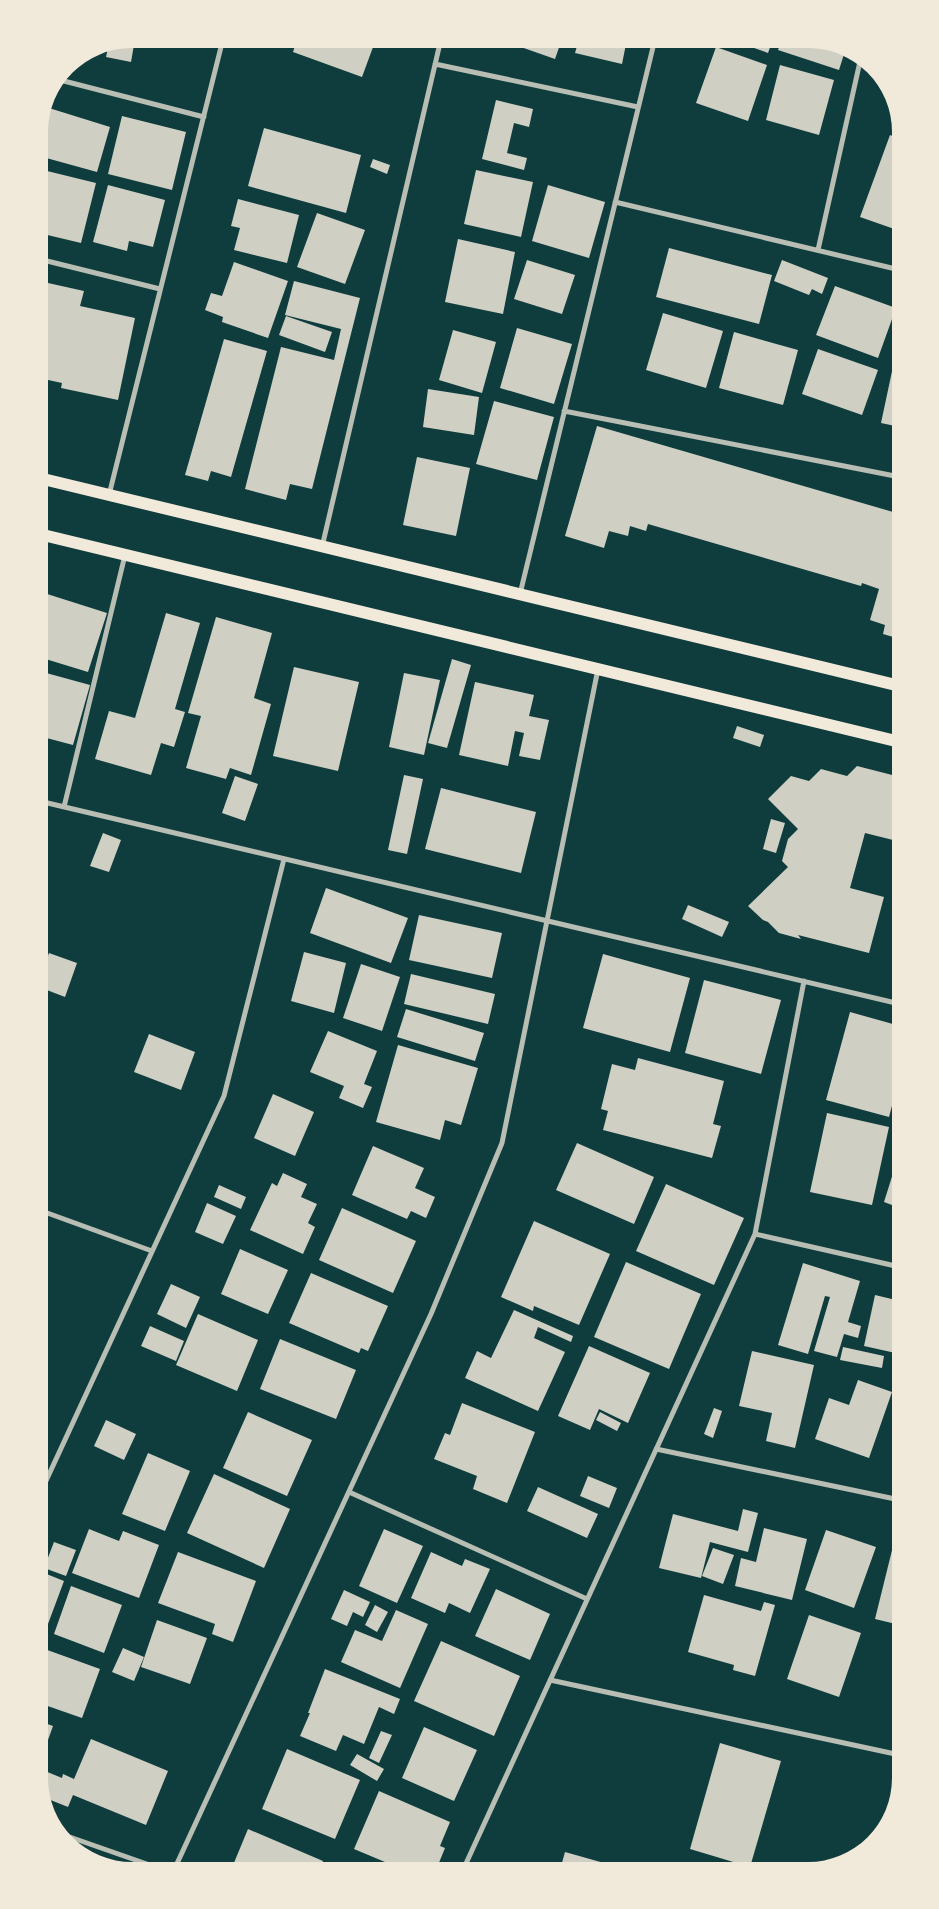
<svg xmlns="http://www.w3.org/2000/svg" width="939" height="1909" viewBox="0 0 939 1909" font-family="'Times New Roman',serif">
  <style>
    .building { fill: #cfcfc3 }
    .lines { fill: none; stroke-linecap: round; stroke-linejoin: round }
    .minor { stroke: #b8beb3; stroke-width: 5 }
    .primary { stroke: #f1e9da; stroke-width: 12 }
  </style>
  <rect width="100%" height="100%" fill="#0f3d3e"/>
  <path class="building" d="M 135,39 L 131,62 L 106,57 L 109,43 Z
    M 297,39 L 376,39 L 362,77 L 293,52 Z
    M 498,39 L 562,39 L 555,59 Z
    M 579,39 L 627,39 L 622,64 L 575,53 Z
    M 729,39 L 773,39 L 768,53 Z
    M 782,39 L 813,39 L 845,51 L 839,70 L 778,50 Z
    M 716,47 L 767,65 L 748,121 L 696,103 Z
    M 780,65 L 834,80 L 819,135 L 766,120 Z
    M 496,100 L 533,109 L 529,127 L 514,123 L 507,153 L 527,158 L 524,170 L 482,159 Z
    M 49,108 L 110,127 L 97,172 L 39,156 L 39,141 Z
    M 122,116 L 186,132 L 172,190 L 108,174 Z
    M 264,128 L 361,155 L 346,213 L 248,186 Z
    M 890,135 L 900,139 L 900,231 L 860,217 Z
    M 373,159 L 390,165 L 387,174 L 370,167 Z
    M 39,169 L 96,183 L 81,243 L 39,233 Z
    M 476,170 L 533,182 L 521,237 L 464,224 Z
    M 108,185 L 165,200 L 153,247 L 129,241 L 127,251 L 93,242 Z
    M 548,185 L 605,202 L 589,258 L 532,241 Z
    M 238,199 L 299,215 L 287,263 L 234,250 L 240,228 L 231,226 Z
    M 317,213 L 365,230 L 345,284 L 297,267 Z
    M 458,239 L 515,252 L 503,314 L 445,302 Z
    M 669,248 L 772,275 L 759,324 L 656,297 Z
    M 527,260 L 575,275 L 562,314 L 514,299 Z
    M 782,260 L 828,278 L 822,294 L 812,289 L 809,295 L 774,281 Z
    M 234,262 L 288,281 L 268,338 L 222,322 L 223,317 L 205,310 L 211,293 L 222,296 Z
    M 39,281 L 84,291 L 80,306 L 135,318 L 118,400 L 61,388 L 62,383 L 39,378 Z
    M 294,281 L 360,298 L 312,489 L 290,484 L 286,500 L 245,489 L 281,347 L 334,360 L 341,329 L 285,315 Z
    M 835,286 L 896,308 L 878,358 L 816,335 Z
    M 663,313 L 723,331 L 706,388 L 646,370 Z
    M 286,316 L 332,332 L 325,352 L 279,335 Z
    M 517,328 L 572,344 L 554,404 L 500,388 Z
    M 453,330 L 496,342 L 482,393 L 439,380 Z
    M 734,332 L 798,350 L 783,405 L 719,388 Z
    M 224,339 L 267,351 L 231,477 L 211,471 L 208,481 L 185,475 Z
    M 898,343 L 900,344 L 900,427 L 881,423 Z
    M 818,349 L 878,370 L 862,415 L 802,394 Z
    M 428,389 L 479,397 L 474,435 L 423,427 Z
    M 494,401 L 554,417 L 537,480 L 476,464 Z
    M 597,426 L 900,514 L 900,639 L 883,634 L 885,625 L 870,620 L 879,589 L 862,583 L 861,586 L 648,524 L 646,531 L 630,526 L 628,536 L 609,531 L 604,548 L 565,536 Z
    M 417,457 L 470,468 L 456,536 L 403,525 Z
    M 44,593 L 107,613 L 88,672 L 39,657 L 39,609 Z
    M 166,613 L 200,623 L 175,709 L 185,712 L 174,747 L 161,743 L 151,775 L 95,759 L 109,711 L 135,718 Z
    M 216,617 L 272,633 L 254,698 L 271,704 L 251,775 L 230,768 L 226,779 L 186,768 L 201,716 L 188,713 Z
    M 452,659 L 471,665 L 447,748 L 428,743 Z
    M 294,667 L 359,682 L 338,771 L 273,756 Z
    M 39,671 L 90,685 L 73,745 L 39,736 Z
    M 404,673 L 440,680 L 424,755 L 389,747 Z
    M 475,682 L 534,695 L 529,716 L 549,720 L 540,760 L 519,756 L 524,733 L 515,731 L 508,766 L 459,755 Z
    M 737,726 L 764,735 L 760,747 L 733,738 Z
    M 857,766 L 900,777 L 900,813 L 893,840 L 865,833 L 850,888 L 884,897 L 869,953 L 798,935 L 801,939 L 779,933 L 768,922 L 763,920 L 748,906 L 788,867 L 782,861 L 788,839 L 798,829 L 768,799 L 791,776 L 809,781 L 821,769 L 847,776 Z
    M 404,775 L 423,779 L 407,854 L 388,850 Z
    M 235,776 L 258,784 L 245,821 L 222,813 Z
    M 441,788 L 536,812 L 521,873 L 425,849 Z
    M 771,819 L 785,823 L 776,853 L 763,849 Z
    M 103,833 L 121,840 L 109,872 L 90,866 Z
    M 326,888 L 408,918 L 391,963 L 310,933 Z
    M 688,905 L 729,922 L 722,937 L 682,919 Z
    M 419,915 L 502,933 L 492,978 L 409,960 Z
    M 304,952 L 346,963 L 334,1013 L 291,1001 Z
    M 49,953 L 77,963 L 65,997 L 39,987 L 39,980 Z
    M 603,954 L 690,978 L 670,1052 L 583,1028 Z
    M 361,964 L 400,977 L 382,1031 L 343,1018 Z
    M 411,974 L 495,994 L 488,1024 L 404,1004 Z
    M 704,980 L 781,1000 L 761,1074 L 685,1053 Z
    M 406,1009 L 484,1033 L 475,1061 L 397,1037 Z
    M 850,1012 L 900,1026 L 900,1076 L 889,1117 L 826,1100 Z
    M 328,1031 L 377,1051 L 364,1084 L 372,1087 L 363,1108 L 339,1098 L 344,1086 L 310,1072 Z
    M 149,1034 L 195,1052 L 181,1090 L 134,1072 Z
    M 398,1045 L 478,1068 L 461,1125 L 445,1120 L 440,1140 L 376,1122 Z
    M 638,1058 L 724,1081 L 713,1124 L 721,1126 L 712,1158 L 603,1130 L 608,1111 L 601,1109 L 612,1064 L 635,1070 Z
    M 273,1094 L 314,1112 L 295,1156 L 254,1138 Z
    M 827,1113 L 889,1127 L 872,1205 L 810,1192 Z
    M 577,1143 L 654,1177 L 634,1224 L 556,1190 Z
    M 373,1146 L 424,1168 L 415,1188 L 435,1197 L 426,1218 L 411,1211 L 407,1219 L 352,1195 Z
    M 900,1151 L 900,1208 L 884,1202 Z
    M 283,1173 L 307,1184 L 301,1197 L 317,1204 L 308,1223 L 315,1227 L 303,1254 L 250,1230 L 272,1183 L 277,1186 Z
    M 666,1184 L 744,1218 L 714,1285 L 636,1251 Z
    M 219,1185 L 246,1197 L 241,1209 L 214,1197 Z
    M 207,1203 L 236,1216 L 223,1244 L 195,1232 Z
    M 342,1208 L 416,1241 L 393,1293 L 319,1260 Z
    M 534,1221 L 610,1254 L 579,1325 L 534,1306 L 533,1311 L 501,1297 Z
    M 240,1249 L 288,1270 L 268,1314 L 221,1294 Z
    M 626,1262 L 701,1294 L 669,1369 L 594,1337 Z
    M 803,1263 L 860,1281 L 848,1322 L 861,1326 L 858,1338 L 844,1334 L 837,1357 L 814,1351 L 830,1297 L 825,1296 L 808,1354 L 778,1345 Z
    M 311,1273 L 388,1306 L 368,1351 L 361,1348 L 359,1353 L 289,1323 Z
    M 171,1284 L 200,1297 L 186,1328 L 157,1314 Z
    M 875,1295 L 900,1301 L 900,1354 L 864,1346 Z
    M 514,1310 L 573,1336 L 571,1342 L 538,1327 L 534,1338 L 565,1352 L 538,1411 L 465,1378 L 477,1351 L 491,1358 Z
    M 198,1314 L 258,1340 L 237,1391 L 176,1365 Z
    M 150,1326 L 184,1341 L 176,1361 L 141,1346 Z
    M 280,1339 L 356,1370 L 336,1419 L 260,1389 Z
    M 589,1346 L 650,1373 L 628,1423 L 599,1409 L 590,1430 L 558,1416 Z
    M 843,1347 L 884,1356 L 882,1368 L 840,1360 Z
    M 752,1351 L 814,1365 L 795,1448 L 766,1441 L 772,1413 L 739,1406 Z
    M 858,1380 L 892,1392 L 869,1458 L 815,1439 L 829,1398 L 849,1405 Z
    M 462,1403 L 535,1432 L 507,1503 L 473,1489 L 477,1476 L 434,1459 L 445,1433 L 450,1435 Z
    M 714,1408 L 722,1411 L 713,1438 L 704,1434 Z
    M 248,1412 L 312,1440 L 287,1496 L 223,1468 Z
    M 600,1412 L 621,1423 L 617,1431 L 596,1420 Z
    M 106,1420 L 136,1434 L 124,1460 L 94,1446 Z
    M 900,1441 L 900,1471 L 892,1469 Z
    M 148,1453 L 190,1471 L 165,1531 L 122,1514 Z
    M 214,1474 L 290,1509 L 264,1568 L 187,1533 Z
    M 588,1476 L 617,1488 L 609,1508 L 580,1496 Z
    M 538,1487 L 598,1514 L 587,1538 L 527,1511 Z
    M 743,1509 L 758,1513 L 748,1552 L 710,1542 L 701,1578 L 659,1568 L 673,1514 L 738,1531 Z
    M 764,1528 L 807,1539 L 792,1600 L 735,1586 L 741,1558 L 756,1562 Z
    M 89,1529 L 119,1541 L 123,1531 L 159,1545 L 139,1598 L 72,1573 Z
    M 384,1529 L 423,1546 L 397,1603 L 359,1586 Z
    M 826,1530 L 876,1547 L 854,1608 L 805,1590 Z
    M 897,1530 L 900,1531 L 900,1625 L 875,1619 Z
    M 54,1542 L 76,1550 L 66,1576 L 44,1568 Z
    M 713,1548 L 734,1555 L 723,1584 L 702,1576 Z
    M 178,1552 L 256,1581 L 233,1642 L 212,1634 L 215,1624 L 158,1603 Z
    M 431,1552 L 462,1566 L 465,1559 L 490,1569 L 470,1613 L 449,1603 L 445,1613 L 411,1598 Z
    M 39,1571 L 64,1581 L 45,1632 L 39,1629 Z
    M 71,1586 L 122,1605 L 104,1653 L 54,1634 Z
    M 496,1589 L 550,1614 L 530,1660 L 475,1636 Z
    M 344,1590 L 370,1602 L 363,1617 L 353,1612 L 347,1626 L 331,1619 Z
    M 704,1595 L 761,1611 L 764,1602 L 775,1605 L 755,1676 L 733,1670 L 734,1665 L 688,1652 Z
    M 375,1605 L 388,1612 L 377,1632 L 365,1625 Z
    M 396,1610 L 428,1624 L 400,1688 L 341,1662 L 355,1630 L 382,1641 Z
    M 809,1615 L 861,1633 L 839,1697 L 787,1679 Z
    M 157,1620 L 207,1638 L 190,1684 L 141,1667 Z
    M 441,1641 L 520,1676 L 494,1736 L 414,1701 Z
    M 39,1647 L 100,1669 L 82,1718 L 39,1703 Z
    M 123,1648 L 144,1657 L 134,1681 L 112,1672 Z
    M 325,1669 L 400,1699 L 394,1714 L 379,1707 L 364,1744 L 343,1735 L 336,1751 L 300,1736 L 310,1713 L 308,1713 Z
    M 39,1721 L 53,1726 L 39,1765 Z
    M 424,1727 L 477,1750 L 454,1801 L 402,1778 Z
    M 381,1731 L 392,1735 L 379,1763 L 369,1758 Z
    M 91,1739 L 168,1771 L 146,1825 L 73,1795 L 68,1807 L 43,1797 L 40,1782 L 45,1771 L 62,1778 L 63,1774 L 74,1779 Z
    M 720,1743 L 781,1761 L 750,1867 L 690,1849 Z
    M 287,1749 L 360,1780 L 335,1839 L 262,1809 Z
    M 357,1754 L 384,1769 L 377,1781 L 350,1765 Z
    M 379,1791 L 450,1822 L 440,1846 L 445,1848 L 436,1870 L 404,1870 L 354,1849 Z
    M 248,1829 L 323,1861 L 320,1870 L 231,1870 Z
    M 565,1852 L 629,1870 L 560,1870 Z
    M 345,1864 L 358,1870 L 342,1870 Z"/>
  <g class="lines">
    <path class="minor" d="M 435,64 L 638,107
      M 60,80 L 204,117
      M 615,202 L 900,270
      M 818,250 L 861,57
      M 39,259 L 160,289
      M 564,411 L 900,477
      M 109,495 L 223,39
      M 322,547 L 441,39
      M 520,594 L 655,39
      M 39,801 L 900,1004
      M 64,807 L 125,555
      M 39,1210 L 152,1251
      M 755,1234 L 900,1267
      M 656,1449 L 900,1500
      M 349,1492 L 587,1599
      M 39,1496 L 224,1096 L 284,859
      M 550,1680 L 900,1755
      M 64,1835 L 164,1870
      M 174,1870 L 431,1314 L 502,1143 L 598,669
      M 463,1870 L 755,1234 L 804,981"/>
    <path class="primary" d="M 39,478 L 900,686
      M 39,534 L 900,742"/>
  </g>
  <path d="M0 0H939V1909H0ZM132 48H808A84 84 0 0 1 892 132V1778A84 84 0 0 1 808 1862H132A84 84 0 0 1 48 1778V132A84 84 0 0 1 132 48Z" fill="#f1e9da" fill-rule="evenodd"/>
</svg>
